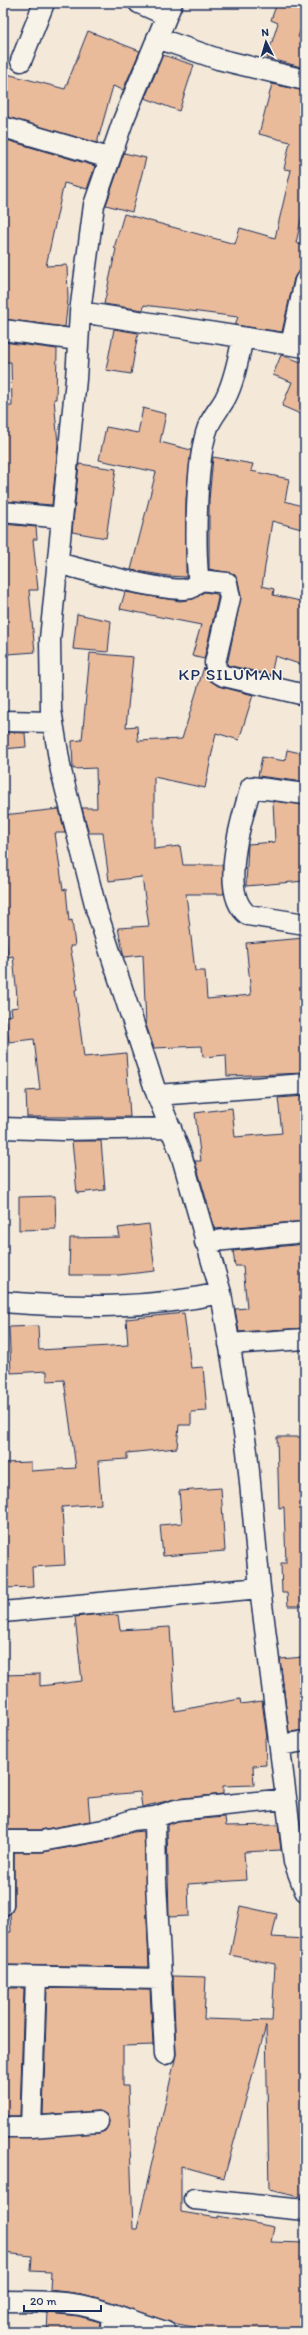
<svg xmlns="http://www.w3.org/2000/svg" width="308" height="2335" viewBox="0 0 308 2335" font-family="Itim,sans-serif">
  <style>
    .building { fill: #eabb9a; stroke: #1b2f5e }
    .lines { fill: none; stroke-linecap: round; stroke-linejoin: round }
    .minor-casing { stroke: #1b2f5e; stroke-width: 23 }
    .minor { stroke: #f7f3e8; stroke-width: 20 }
    .labels { text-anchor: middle; stroke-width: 3; stroke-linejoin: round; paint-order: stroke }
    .quarter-label { font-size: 17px; letter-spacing: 1px; fill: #1b2f5e; stroke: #f7f3e8 }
  </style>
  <rect width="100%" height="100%" fill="#f4e8d8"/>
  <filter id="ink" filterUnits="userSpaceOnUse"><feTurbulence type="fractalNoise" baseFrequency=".025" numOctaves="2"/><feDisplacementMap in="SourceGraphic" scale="8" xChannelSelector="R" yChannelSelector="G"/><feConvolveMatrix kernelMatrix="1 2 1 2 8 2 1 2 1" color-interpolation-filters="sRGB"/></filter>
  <g filter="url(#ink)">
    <path class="building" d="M 277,3 L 305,3 L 305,17 L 298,37 L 305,39 L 305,68 L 267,58 L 278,23 L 271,20 Z
      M 88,31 L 140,51 L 123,90 L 113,86 L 97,143 L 3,116 L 3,73 L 65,89 Z
      M 163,55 L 194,65 L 179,111 L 145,98 Z
      M 272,84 L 305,91 L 305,202 L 296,243 L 305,246 L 305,267 L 294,278 L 282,332 L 235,325 L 238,317 L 144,305 L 143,310 L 104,304 L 116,249 L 114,248 L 124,214 L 235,244 L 240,228 L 275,238 L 291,170 L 284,169 L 290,142 L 259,134 Z
      M 3,139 L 95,166 L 87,189 L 64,183 L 46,266 L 67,265 L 68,299 L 65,327 L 3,319 Z
      M 124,153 L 146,158 L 132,212 L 106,205 Z
      M 114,329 L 138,333 L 131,374 L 106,370 Z
      M 3,342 L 57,349 L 56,399 L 54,399 L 58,444 L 52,505 L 3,501 L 3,406 L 12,406 L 11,362 L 3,362 Z
      M 281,355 L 301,362 L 302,358 L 305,358 L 305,416 L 282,406 L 292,382 L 273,375 Z
      M 143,408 L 166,414 L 160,442 L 191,450 L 186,499 L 186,577 L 168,576 L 131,570 L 156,472 L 99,460 L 106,427 L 138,433 Z
      M 213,457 L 253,464 L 251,471 L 289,479 L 285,501 L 305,507 L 305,530 L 272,521 L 262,586 L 274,589 L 273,595 L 305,602 L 305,666 L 275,656 L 271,675 L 227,665 L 241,596 L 238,581 L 234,574 L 209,569 L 209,500 Z
      M 79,464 L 116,469 L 106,538 L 72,532 Z
      M 3,524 L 36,527 L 37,539 L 33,539 L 38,590 L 29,590 L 35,652 L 8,654 L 3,594 Z
      M 125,592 L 180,601 L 193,599 L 204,592 L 217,594 L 218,598 L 204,659 L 192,656 L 201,625 L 120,609 Z
      M 77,614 L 111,621 L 108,652 L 73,649 Z
      M 90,653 L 133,657 L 126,727 L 137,726 L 138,741 L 182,739 L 204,667 L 208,679 L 218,686 L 253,695 L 239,740 L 216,733 L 205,788 L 154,777 L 154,849 L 180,846 L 183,865 L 222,865 L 224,894 L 186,894 L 195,971 L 205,971 L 207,999 L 251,995 L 246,943 L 305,938 L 305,1073 L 227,1076 L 226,1055 L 203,1057 L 202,1046 L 154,1048 L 146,1025 L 143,955 L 124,957 L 118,928 L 149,926 L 142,877 L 109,881 L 103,833 L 89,833 L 82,808 L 97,808 L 96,768 L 73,769 L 72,741 L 82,740 Z
      M 3,732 L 25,733 L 26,747 L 3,749 Z
      M 287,750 L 305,754 L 305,782 L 258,776 L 262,757 L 285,761 Z
      M 273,801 L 305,805 L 305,881 L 246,886 L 248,844 L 275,842 Z
      M 59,809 L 65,833 L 55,833 L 63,890 L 66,889 L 69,921 L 72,920 L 75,946 L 70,946 L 78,989 L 75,990 L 84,1057 L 126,1053 L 130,1117 L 27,1117 L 26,1091 L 40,1090 L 34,1039 L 9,1042 L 6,1016 L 12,1015 L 11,1008 L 18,1007 L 13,956 L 8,957 L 3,906 L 3,815 Z
      M 305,1096 L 305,1221 L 215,1229 L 195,1161 L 201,1161 L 195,1113 L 232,1108 L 235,1137 L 282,1133 L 278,1098 Z
      M 72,1141 L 101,1141 L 105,1190 L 77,1193 Z
      M 55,1196 L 56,1229 L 19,1230 L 19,1197 Z
      M 149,1224 L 155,1271 L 119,1275 L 69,1275 L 70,1238 L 120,1237 L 118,1228 Z
      M 305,1244 L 305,1328 L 239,1332 L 235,1309 L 247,1308 L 243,1266 L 235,1266 L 233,1251 Z
      M 184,1313 L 191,1368 L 203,1367 L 207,1411 L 191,1412 L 191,1425 L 179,1425 L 177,1448 L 127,1453 L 127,1459 L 98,1461 L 101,1504 L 62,1507 L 65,1565 L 32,1567 L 33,1587 L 3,1588 L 3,1463 L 31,1462 L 31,1471 L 76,1468 L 64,1380 L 47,1381 L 47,1371 L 11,1373 L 9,1327 L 38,1326 L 39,1350 L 128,1345 L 126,1319 Z
      M 277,1437 L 304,1437 L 305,1606 L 288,1606 L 287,1593 L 282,1593 L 281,1563 L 286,1563 L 284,1507 L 279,1508 Z
      M 221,1488 L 225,1551 L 163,1556 L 160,1525 L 182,1523 L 179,1491 Z
      M 100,1614 L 100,1616 L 118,1615 L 120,1630 L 170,1627 L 175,1711 L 240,1699 L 241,1704 L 262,1701 L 267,1738 L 265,1738 L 266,1765 L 253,1766 L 254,1785 L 223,1786 L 223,1794 L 175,1799 L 142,1807 L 140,1792 L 88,1797 L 90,1821 L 40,1830 L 5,1830 L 3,1827 L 3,1675 L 40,1674 L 40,1686 L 82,1681 L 75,1617 Z
      M 305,1657 L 305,1730 L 289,1732 L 280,1659 Z
      M 225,1817 L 226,1826 L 278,1825 L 281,1850 L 244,1852 L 246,1880 L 188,1884 L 189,1916 L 169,1917 L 167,1825 L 178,1821 Z
      M 144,1831 L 149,1967 L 3,1965 L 3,1932 L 11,1932 L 10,1914 L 14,1905 L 14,1852 L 43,1852 L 105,1841 L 133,1832 Z
      M 240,1906 L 277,1914 L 272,1937 L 305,1939 L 305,2198 L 269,2190 L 266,2026 L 224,2178 L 181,2166 L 181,2212 L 218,2218 L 218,2216 L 274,2227 L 271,2242 L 305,2243 L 305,2332 L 199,2332 L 199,2328 L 172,2323 L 105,2300 L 82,2294 L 50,2290 L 51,2272 L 31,2271 L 32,2256 L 3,2253 L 3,2138 L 99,2133 L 105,2131 L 109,2122 L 107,2115 L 98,2111 L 43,2115 L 47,1988 L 150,1990 L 153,2045 L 123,2046 L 123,2086 L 128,2086 L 133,2229 L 137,2229 L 176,2055 L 173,1976 L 206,1977 L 204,2019 L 272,2021 L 275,1964 L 230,1955 Z
      M 3,1988 L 24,1988 L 20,2116 L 3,2116 Z
      M 48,2313 L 78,2316 L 100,2322 L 99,2332 L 47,2332 Z"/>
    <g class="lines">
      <defs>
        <path id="minor" d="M 139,3 L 166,15
          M 172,3 L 123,121 L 94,205 L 80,312 L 76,379 L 50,639 L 51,710 L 61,771 L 97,912 L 157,1095 L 181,1154 L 221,1293 L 247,1451 L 260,1588 L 294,1862 L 305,1891
          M 157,38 L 218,59 L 305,80
          M 21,61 L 44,3
          M 3,127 L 109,158
          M 80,312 L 305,347
          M 3,330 L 78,340
          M 243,338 C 238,358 235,380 225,399 C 220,408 212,417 208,427 C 196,459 195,540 198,575 L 200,580 L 227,583 L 230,598 L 215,663 L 217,672 L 224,676 L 305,695
          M 291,345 L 305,281
          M 3,512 L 62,518
          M 58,563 C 80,569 174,595 191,588 C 194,586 197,582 200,580
          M 3,721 L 53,722
          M 305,794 L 251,787 C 242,817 218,893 248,915 L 305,924
          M 157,1095 L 305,1084
          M 3,1128 L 62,1130 L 171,1128
          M 205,1242 L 305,1232
          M 3,1302 C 79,1308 146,1309 221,1293
          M 229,1344 L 305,1339
          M 3,1612 L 260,1588
          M 280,1745 L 305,1741
          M 155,1817 L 156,1882 L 165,2054
          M 3,1841 L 41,1841 L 103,1830 L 132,1820 L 155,1817 L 176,1810 L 286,1799
          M 3,1851 L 3,1905
          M 3,1976 L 162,1979
          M 3,2127 L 31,2127 L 98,2122
          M 31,2127 L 36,1977
          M 194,2199 L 305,2210
          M 3,2301 C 29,2301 55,2301 80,2305 C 110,2311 138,2324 166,2332
          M 110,2332 L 113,2314"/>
      </defs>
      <use href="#minor" class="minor-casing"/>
      <use href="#minor" class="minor"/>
    </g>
  </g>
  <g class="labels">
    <g class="quarter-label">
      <text x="231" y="680">KP SILUMAN</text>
    </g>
  </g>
  <rect width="308" height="2335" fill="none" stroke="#f7f3e8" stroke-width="16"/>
  <rect x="8" y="8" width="292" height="2319" fill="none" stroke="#1b2f5e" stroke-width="1.5" filter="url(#ink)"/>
  <g transform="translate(266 42) rotate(355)" stroke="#f7f3e8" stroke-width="3" paint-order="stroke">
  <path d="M0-3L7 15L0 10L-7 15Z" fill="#1b2f5e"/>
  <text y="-6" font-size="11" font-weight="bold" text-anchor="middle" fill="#1b2f5e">N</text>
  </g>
  <path d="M24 2305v6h77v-6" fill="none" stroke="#1b2f5e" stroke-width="2"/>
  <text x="30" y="2305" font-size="12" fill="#1b2f5e" stroke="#f7f3e8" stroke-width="3" paint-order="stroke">20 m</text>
</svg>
